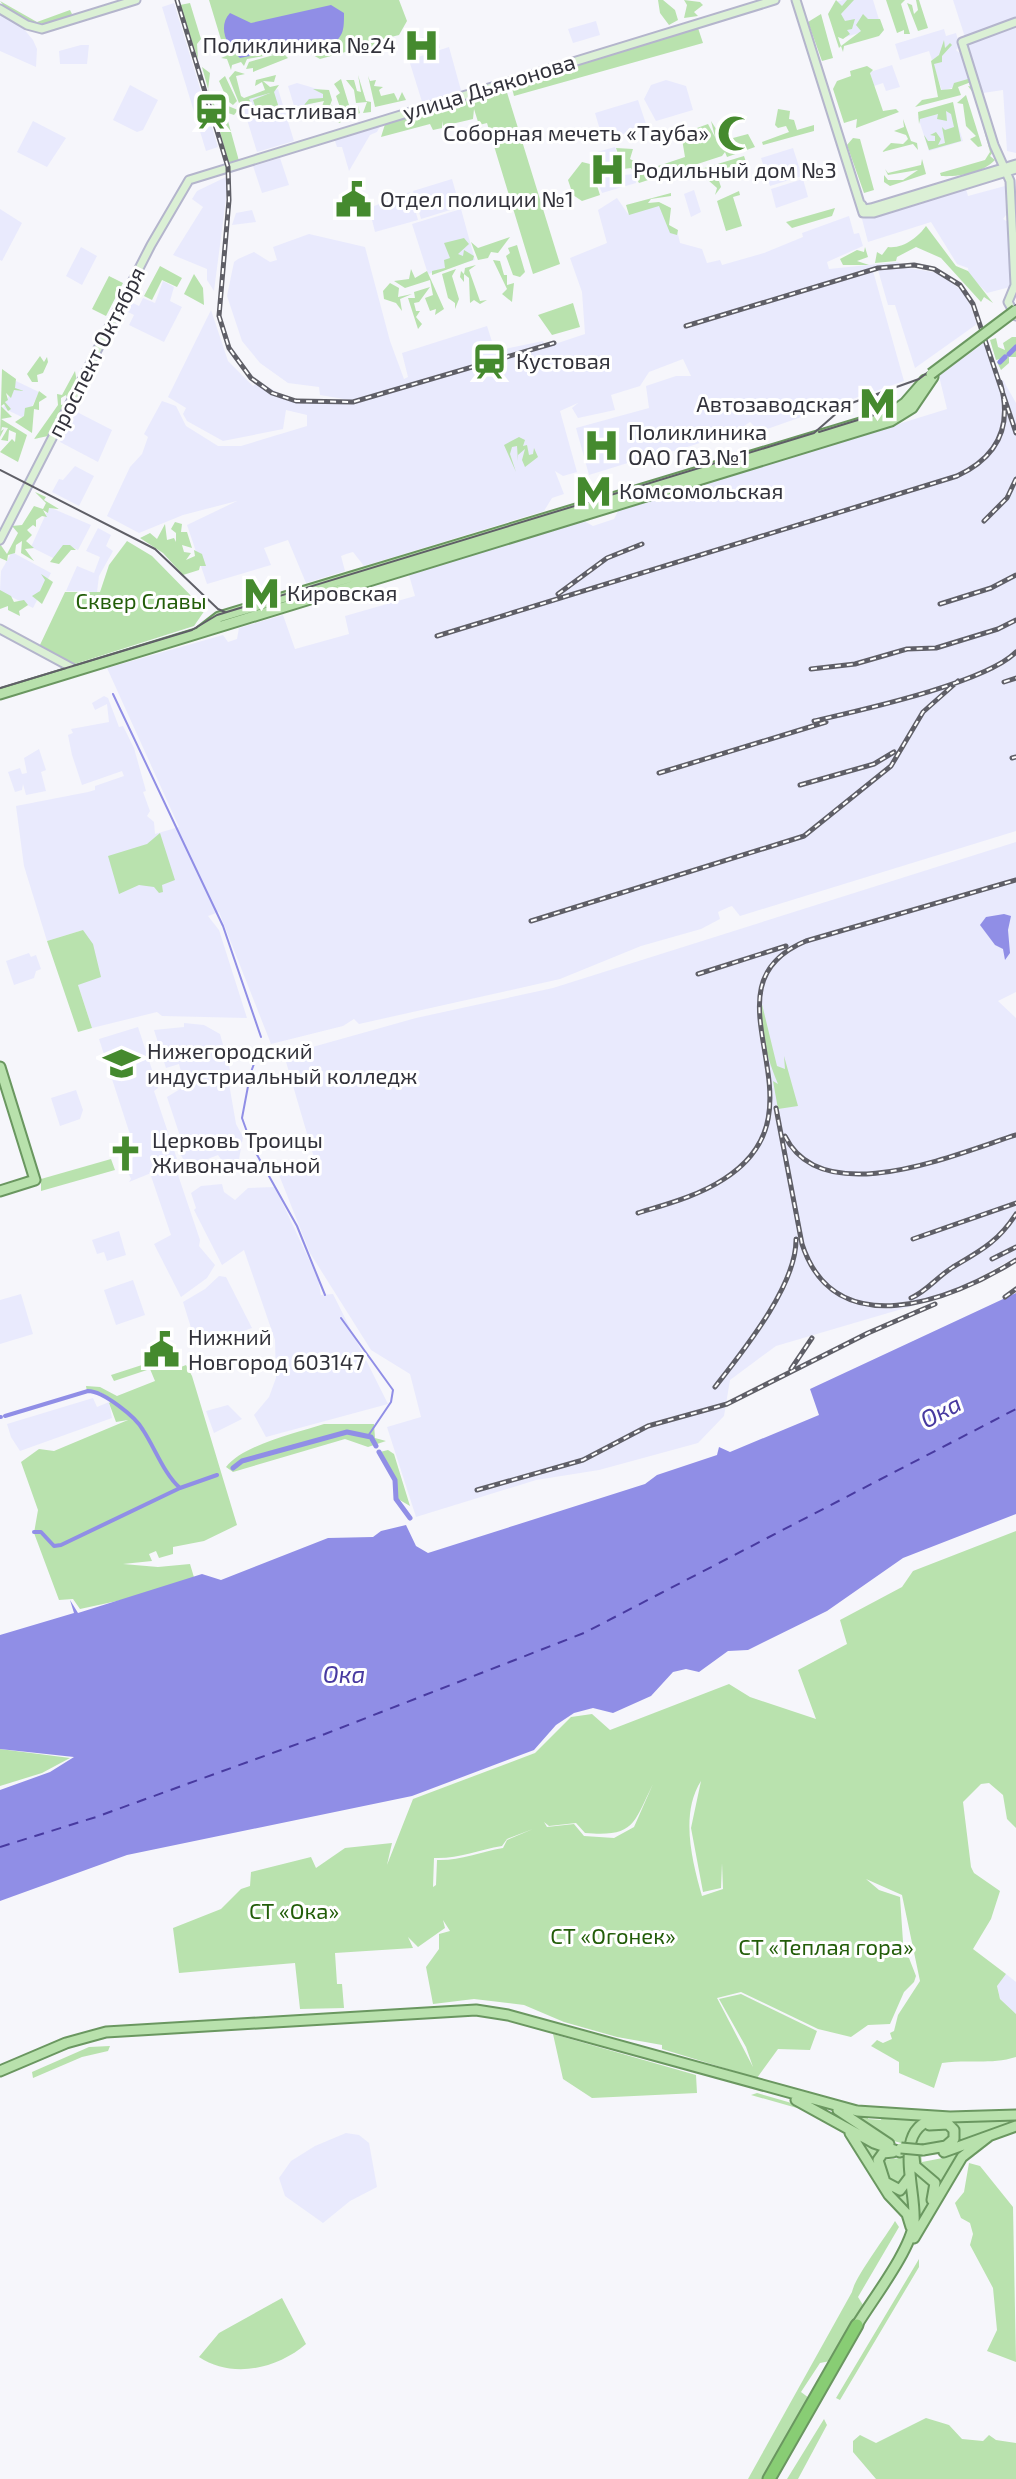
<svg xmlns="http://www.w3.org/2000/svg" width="1016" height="2479" viewBox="0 0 1016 2479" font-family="'Exo 2',sans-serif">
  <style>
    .built { fill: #e9eafd }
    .green { fill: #b9e2ae; fill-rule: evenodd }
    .water { fill: #908ee6 }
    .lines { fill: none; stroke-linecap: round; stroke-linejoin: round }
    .stream { stroke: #908ee6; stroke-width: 2 }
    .canal { stroke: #908ee6; stroke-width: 4 }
    .river { stroke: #908ee6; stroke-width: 5 }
    .ferry { stroke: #483aa0; stroke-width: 2; stroke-dasharray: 10 8; stroke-linecap: butt }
    .secondary-casing { stroke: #b4b5cc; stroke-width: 11 }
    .primary-casing { stroke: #6a9760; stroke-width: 13 }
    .highway-casing { stroke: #6a9760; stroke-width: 15 }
    .secondary { stroke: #dbf0d5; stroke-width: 7 }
    .primary { stroke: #b8e1ac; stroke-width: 9 }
    .highway { stroke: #88cd74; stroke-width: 11 }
    .tram { stroke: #5f5f67; stroke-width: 2 }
    .rail-casing { stroke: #5f5f67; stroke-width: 5 }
    .rail { stroke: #fff; stroke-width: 2; stroke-dasharray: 6; stroke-linecap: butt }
    .primary-bridge-casing { stroke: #6a9760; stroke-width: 13; stroke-linecap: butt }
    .primary-bridge { stroke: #b8e1ac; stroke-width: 9 }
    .labels { text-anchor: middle; stroke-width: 6; stroke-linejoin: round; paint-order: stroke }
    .poi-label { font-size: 22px; fill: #32323b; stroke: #fff; text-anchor: start }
    .street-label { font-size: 22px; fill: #32323b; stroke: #fff }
    .park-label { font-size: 22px; fill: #225d09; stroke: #fff }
    .water-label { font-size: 24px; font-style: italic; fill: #483aa0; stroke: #fff }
  </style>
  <rect width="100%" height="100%" fill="#f6f6fb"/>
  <path class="built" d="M 843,0 L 873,0 L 881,26 L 846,37 L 835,2 Z
    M 953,0 L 1016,0 L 1016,153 L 1007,151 L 1003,90 L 983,93 Z
    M 174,3 L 218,147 L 206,151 L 162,7 Z
    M 0,12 L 18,22 L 33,40 L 37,49 L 36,67 L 0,51 Z
    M 596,21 L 600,35 L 573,43 L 568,29 Z
    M 944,29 L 946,36 L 956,33 L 960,46 L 956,50 L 962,55 L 971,82 L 942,91 L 929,51 L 900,60 L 895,44 Z
    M 437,33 L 440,48 L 407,56 L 406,42 Z
    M 81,45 L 89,45 L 87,64 L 60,64 L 59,51 Z
    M 449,47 L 462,94 L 423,105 L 409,60 Z
    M 892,65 L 900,87 L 886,91 L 883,83 L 874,86 L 870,72 Z
    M 666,80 L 686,86 L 693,110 L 656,121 L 644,99 L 651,85 Z
    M 297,83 L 324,91 L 326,99 L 295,109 L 288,86 Z
    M 130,85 L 158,100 L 143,130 L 137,132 L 113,120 Z
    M 278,89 L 294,141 L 257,152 L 241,100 Z
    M 638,100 L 647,127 L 603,140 L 595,113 Z
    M 952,107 L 963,141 L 929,151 L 918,117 Z
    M 33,121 L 66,138 L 47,167 L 17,152 Z
    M 381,124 L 377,132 L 370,135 L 349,171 L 342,147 L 337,147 L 334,138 Z
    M 615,147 L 624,175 L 634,174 L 636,183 L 602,193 L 591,167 L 590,154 Z
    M 793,148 L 802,176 L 770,186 L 761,158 Z
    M 280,158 L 289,185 L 262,193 L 253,166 Z
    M 226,177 L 227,191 L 214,291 L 207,280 L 207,269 L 173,255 L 203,207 L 192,199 L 197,191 Z
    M 452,179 L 460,207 L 421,219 L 413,191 Z
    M 803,179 L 808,197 L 776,208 L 771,189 Z
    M 1005,186 L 1006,215 L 1003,219 L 1008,222 L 1010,287 L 987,293 L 969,275 L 968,268 L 957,264 L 931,222 L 868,242 L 862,219 L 966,189 L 968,196 Z
    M 694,190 L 701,212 L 691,217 L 684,194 Z
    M 410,192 L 418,220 L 375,232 L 369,208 Z
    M 617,198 L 628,214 L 662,204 L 671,231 L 677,230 L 680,243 L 702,249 L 707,263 L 720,260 L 722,265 L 764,253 L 803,237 L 802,233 L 849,216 L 854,234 L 859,233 L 863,246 L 827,262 L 829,269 L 898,262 L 903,267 L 939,273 L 966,294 L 977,324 L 915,368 L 895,305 L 888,305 L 878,270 L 873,271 L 904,381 L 770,428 L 759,431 L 750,422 L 737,431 L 678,450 L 654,455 L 652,451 L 646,453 L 647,457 L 589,475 L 576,428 L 649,408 L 646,386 L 676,376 L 691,376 L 683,359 L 649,372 L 640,386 L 611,395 L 615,410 L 578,418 L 572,408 L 578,403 L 560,411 L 577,472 L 563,476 L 555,471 L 564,494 L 552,498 L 544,511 L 364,566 L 353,552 L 346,554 L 341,556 L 345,571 L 306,583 L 288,540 L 264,548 L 271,565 L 207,584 L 187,525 L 237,501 L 183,515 L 139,533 L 107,516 L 130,467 L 142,454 L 148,437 L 144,434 L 162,401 L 176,406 L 186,426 L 218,446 L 241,446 L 307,426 L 307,415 L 286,410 L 283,429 L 223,441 L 187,421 L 183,414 L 186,408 L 168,397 L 211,310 L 228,361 L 253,386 L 258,382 L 287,397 L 311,402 L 344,399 L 320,395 L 319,387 L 288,383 L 260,363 L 242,341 L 227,296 L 234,262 L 238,259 L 254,252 L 270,262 L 277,260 L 273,247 L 309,234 L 365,247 L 390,341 L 404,379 L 408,377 L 402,353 L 487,326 L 495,351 L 543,341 L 546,347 L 585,334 L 582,292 L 570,258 L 607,243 L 598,210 Z
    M 0,209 L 22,223 L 2,261 L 0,260 Z
    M 461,209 L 475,260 L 428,274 L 412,224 Z
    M 252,210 L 256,222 L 232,225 L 236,213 Z
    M 81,247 L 97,256 L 82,285 L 66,276 Z
    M 163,281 L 174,287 L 170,301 L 182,307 L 164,342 L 129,325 L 134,315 L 126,311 L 131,302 L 139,306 L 143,298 L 155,303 Z
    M 985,342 L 998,382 L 1003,380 L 1016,403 L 1016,831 L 740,916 L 732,906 L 729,907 L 718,912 L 720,919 L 701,929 L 641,946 L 560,979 L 359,1024 L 354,1019 L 343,1026 L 271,1044 L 219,912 L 208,916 L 219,930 L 247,1018 L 162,1016 L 157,1012 L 92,1028 L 78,985 L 85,937 L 83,930 L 47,941 L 24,866 L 16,806 L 88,792 L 95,790 L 95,786 L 124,776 L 122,771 L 82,785 L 72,755 L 68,735 L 73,733 L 71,729 L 109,722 L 107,704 L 95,710 L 92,703 L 104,696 L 108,698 L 119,727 L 123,726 L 134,748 L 146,791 L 143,792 L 150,811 L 147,816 L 154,822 L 155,834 L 179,827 L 107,668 L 223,635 L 228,642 L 237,639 L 239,628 L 283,615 L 295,649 L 349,634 L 345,616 L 415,596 L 409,575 L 584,521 L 593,526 L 614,519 L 618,511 L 947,409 L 939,376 Z
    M 16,381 L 39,392 L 26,419 L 3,408 Z
    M 75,411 L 112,430 L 98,462 L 60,442 Z
    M 75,466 L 94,476 L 79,506 L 52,492 L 59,479 L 63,480 Z
    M 49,507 L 91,525 L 78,550 L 68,545 L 57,560 L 31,547 Z
    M 98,528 L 111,535 L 106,546 L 113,551 L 99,576 L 97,592 L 66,591 L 77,566 L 94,573 L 100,557 L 86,551 Z
    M 12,552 L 51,573 L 33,608 L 0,591 L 1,571 Z
    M 39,749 L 46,770 L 41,772 L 46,791 L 26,795 L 23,784 L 22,790 L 15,792 L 8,772 L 20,768 L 22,774 L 27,773 L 24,758 Z
    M 1016,842 L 1016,992 L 998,1001 L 1016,1018 L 1016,1257 L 946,1296 L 776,1346 L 730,1380 L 724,1416 L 698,1443 L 599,1470 L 536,1480 L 416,1517 L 387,1427 L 421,1417 L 410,1374 L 371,1350 L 310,1253 L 279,1175 L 315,1161 L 284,1055 L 416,1018 L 553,988 Z
    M 29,953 L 31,957 L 36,955 L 41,969 L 36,971 L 34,978 L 14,985 L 6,961 Z
    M 184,1023 L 204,1025 L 220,1034 L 230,1070 L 227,1072 L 236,1124 L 243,1137 L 237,1170 L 232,1175 L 218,1155 L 187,1167 L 177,1147 L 188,1139 L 180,1136 L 167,1097 L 185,1086 L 179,1064 L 166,1068 L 154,1030 L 184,1027 Z
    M 138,1027 L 158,1088 L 154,1091 L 178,1162 L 129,1182 L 131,1179 L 123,1161 L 137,1156 L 99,1039 Z
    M 76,1090 L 83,1110 L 80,1119 L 60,1126 L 51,1098 Z
    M 176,1169 L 200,1240 L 199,1246 L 215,1265 L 207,1278 L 181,1297 L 154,1244 L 171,1235 L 151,1176 Z
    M 222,1184 L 224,1192 L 235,1200 L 248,1188 L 275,1187 L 318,1279 L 321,1295 L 333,1294 L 388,1404 L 266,1437 L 254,1415 L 269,1397 L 276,1378 L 275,1340 L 244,1250 L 222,1265 L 194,1210 L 196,1208 L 191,1193 L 201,1186 Z
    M 119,1231 L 126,1255 L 107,1261 L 104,1252 L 97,1254 L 92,1240 Z
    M 219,1276 L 226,1277 L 252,1328 L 197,1347 L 183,1302 L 205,1289 Z
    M 133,1280 L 145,1315 L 116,1325 L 104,1290 Z
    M 21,1294 L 33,1334 L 0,1344 L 0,1300 Z
    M 93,1398 L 97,1407 L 109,1402 L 112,1418 L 20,1451 L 11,1437 L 7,1424 Z
    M 228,1405 L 242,1419 L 214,1433 L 206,1411 Z
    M 1006,1974 L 1016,1982 L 1016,2014 L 1000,1999 L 997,1985 Z
    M 346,2133 L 359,2135 L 369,2143 L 377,2187 L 350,2201 L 323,2223 L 285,2196 L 279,2178 L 291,2161 L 315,2146 Z"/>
  <path class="green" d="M 209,0 L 399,0 L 407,21 L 399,35 L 383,39 L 376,49 L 360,48 L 320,59 L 300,48 L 282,52 L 288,58 L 253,72 L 253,68 L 246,69 L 249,62 L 281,53 L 247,59 L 244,66 L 241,62 L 232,65 L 231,70 L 227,59 L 221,58 L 226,56 Z
    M 658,0 L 663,0 L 675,10 L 678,20 L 669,25 L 660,13 Z
    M 684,0 L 700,2 L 703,5 L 694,12 L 698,16 L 684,18 L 687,5 Z
    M 836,0 L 842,6 L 847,0 L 854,0 L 841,14 L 845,21 L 855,19 L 852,29 L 847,30 L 850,34 L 843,39 L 838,37 L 841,46 L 861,31 L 856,25 L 863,14 L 868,19 L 880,19 L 884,30 L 879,36 L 844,46 L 843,52 L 841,46 L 839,48 L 828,14 Z
    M 886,0 L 905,0 L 901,4 L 910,34 L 904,34 L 904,30 L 897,33 Z
    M 916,0 L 919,0 L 928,28 L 918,31 L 907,3 L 912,5 L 914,14 L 918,10 Z
    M 0,1 L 37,22 L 70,10 L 72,14 C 47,34 14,19 0,1 Z
    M 190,3 L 201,39 L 197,44 L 198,59 L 180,5 Z
    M 821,14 L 833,58 L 822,61 L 808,22 Z
    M 697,25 L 703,43 L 514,96 L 511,84 Z
    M 944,40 L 945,48 L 950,43 L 952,45 L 942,56 L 942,62 L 934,64 L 941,90 L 952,89 L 954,83 L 968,79 L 967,67 L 971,82 L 958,87 L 961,95 L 915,107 L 922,100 L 938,97 L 931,61 L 939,55 Z
    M 867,66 L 873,70 L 870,73 L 883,111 L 896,109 L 899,112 L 856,128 L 857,119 L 844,123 L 833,89 L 837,81 L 851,76 L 850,71 Z
    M 202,67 L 210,73 L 208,90 L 217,111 L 222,110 L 223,103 L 239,161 L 229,164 Z
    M 235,71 L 245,74 L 236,76 L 241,96 L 244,98 L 265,90 L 262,82 L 255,86 L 256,80 L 276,75 L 274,82 L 263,81 L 270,87 L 279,85 L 274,92 L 279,108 L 270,105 L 256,109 L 253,100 L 270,93 L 249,99 L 255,110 L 250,111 L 246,102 L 246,108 L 241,108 L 229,78 Z
    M 358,75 L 366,101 L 371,102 L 371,112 L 363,113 L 367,102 L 356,103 L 354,90 L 346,80 L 354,80 L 357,91 L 361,92 Z
    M 225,76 L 237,101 L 233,105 L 226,100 L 228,106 L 238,110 L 234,115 L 228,113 L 222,97 L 227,99 L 219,81 Z
    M 368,76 L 370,81 L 376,80 L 374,86 L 383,87 L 379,90 L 381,96 L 394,93 L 398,101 L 402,92 L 406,100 L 375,107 Z
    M 341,79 L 349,105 L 358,106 L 360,113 L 339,123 L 337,118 L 346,113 L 335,114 L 331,104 L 336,111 L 341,110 L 336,96 L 340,93 L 334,84 Z
    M 505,86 L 560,264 L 533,274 L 487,123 L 479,125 L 474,109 L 473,119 L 443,126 L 442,121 L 442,128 L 433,130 L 430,124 L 381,137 L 386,121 Z
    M 968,86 L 973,87 L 993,152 L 990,156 L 995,160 C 983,173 958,177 941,176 L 940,173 L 985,160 L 990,152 L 974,94 Z
    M 313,89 L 329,90 L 332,100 L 329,108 L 324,107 L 326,117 L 321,109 L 324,101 L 304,105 L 309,99 L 323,98 L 323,94 Z
    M 966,95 L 982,146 L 978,147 L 970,139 L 976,136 L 966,126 L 963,104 L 957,103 Z
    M 953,102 L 961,141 L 929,150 L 924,135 L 928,141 L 935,141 L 935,136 L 930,135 L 936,132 L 941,139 L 938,145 L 945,143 L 942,127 L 945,130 L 954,127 L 951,114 L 946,111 L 947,121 L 937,119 L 938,114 L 920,119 L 919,124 L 918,112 Z
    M 778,109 L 790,111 L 789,119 L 794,120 L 797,130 L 814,125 L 814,131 L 763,145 L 762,142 L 789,132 L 786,126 L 778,128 L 775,125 Z
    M 903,119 L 911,141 L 917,143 L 918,150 L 913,144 L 882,152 L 891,143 L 903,144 L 908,139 L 906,135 L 894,131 L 904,127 Z
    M 711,121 L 721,137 L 724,134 L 733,138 L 748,134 L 755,147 L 727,157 L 725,152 L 722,156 L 639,183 L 631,168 L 623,169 L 616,148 L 633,149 L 630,159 L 649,169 L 685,157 L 682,139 L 686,132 L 708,124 L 715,137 Z
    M 853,138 L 860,139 L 874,190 L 864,193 L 847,145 Z
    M 744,156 L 746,162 L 704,175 L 702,181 L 701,169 Z
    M 922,159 L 926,174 L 890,186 L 884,182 L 884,175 L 888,180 L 903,180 L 918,170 L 888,175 L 885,169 L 888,173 L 921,165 Z
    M 582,162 L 590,164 L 600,195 L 582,201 L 573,195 L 568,180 Z
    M 750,166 L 749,172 L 719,181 L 721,187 L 715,195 L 717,188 L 708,180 Z
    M 739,191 L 740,195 L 733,197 L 742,226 L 726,231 L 717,201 Z
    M 671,193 L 671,196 L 651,199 L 648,203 L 659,202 L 671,208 L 669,225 L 678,230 L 677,235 L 670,233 L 659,206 L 629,215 L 626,205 Z
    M 835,208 L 832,216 L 792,228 L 786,222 Z
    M 926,226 L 956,266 L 968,271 L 993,303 L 984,297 L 981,302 L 941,258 L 916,247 L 897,257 L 896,261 L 875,263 L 877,252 L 882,255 L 888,247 C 904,249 919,236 926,226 Z
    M 510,237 L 498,253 L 491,252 L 488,258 L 478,260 L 471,242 L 478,248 Z
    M 464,238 L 469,244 L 458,254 L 463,256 L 464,250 L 474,256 L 473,260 L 432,275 L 432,271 L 445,268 L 444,260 L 450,258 L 444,243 Z
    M 517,245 L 525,272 L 520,277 L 513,275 L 506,256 L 510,253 L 508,248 Z
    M 865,247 L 868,257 L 857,261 L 869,265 L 843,265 L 840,259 L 857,250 L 864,252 Z
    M 493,260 L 500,261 L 504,275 L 507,275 L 507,285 L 514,283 L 512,302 L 502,294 L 507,289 Z
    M 476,265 L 469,270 L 480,301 L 487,300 L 480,304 L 474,300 L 470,303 L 469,278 L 464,274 L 464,282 L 460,277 L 461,271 L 464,274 L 465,268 Z
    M 160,266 L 182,278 L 177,287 L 162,280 L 152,300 L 144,296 Z
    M 411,269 L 415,278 L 427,271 L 444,309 L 435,315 L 436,309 L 430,311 L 425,298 L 433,295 L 430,280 L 405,288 L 394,281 L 409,279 Z
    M 456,269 L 452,276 L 459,299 L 455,309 L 455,303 L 448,298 L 442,274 Z
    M 194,274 L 203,288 L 204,305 L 184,294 Z
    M 109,276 L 123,283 L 106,316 L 92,309 Z
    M 390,283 L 399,288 L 398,297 L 412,294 L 400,299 L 402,311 L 396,303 L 384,299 L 383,291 Z
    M 430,287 L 419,302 L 414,303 L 416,311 L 420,311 L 416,317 L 422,324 L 418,329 L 408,298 L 415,298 L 414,292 Z
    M 573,303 L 580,327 L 552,335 L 538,315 Z
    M 1012,337 L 1016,337 L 1016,357 L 1009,357 L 1009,363 L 1001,370 L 997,362 L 1005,358 L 996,360 L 990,340 L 996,338 L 998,347 L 1005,350 L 1003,343 Z
    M 40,356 L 44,362 L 47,357 L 48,362 L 43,373 L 37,375 L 38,382 L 32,382 L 27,374 Z
    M 2,369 L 16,379 L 15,388 L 24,391 L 14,390 L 11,398 L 6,393 L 8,400 L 5,402 L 11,409 L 8,411 L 4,404 L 1,406 L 12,417 L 1,419 L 27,435 L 18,462 L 0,452 L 12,439 L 15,442 L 16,433 L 9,430 L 8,441 L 1,440 L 8,428 L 2,427 L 1,431 L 4,429 L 0,437 Z
    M 75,371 L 77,382 L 68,400 L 66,395 L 61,398 L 61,405 L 65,404 L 48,436 L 34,439 L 58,405 L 57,394 L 62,395 Z
    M 39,391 L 47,397 L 39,402 L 39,410 L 34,409 L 32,433 L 15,422 L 24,416 L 25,408 L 33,406 Z
    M 519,437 L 525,440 L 523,446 L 527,445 L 529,455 L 533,454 L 534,448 L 538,457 L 525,467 L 522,460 L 525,449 L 518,455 L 518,461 L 517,446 L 512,447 L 510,454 L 516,472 L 504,445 Z
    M 35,492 L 46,497 L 44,500 L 59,509 L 49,508 L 48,513 L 43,510 L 47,517 L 42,516 L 36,520 L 36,527 L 33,525 L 27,530 L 32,535 L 26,541 L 34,548 L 25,549 L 34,561 L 21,553 L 22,541 L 16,545 L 15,553 L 8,555 L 7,561 L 0,558 L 0,544 L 7,554 L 18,533 L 12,526 L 22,525 L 34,506 L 43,509 L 46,503 Z
    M 175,522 L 182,524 L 181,532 L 187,532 L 192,548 L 182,545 L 184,552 L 191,553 L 186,560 L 195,556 L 194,550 L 202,554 L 206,566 L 200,566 L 199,570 L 183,575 L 163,553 L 140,538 L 150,533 L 157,539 L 165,524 L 167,540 L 174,538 L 176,542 L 176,533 L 171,529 Z
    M 127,541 L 152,556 L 205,610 L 194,626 L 75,664 L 39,647 L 65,592 L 100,592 L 109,565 Z
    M 63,545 L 70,545 L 76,550 L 71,550 L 59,564 L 50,562 Z
    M 41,574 L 53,582 L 42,604 L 32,596 L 40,591 L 45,580 Z
    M 0,590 L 11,596 L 14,602 L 24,600 L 28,605 L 19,611 L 20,616 L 8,610 L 8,606 L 0,609 Z
    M 160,833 L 175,880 L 162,885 L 163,892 L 159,893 L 154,887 L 139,885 L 119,894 L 108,856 L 147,844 Z
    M 83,930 L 93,944 L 101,977 L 78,985 L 92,1028 L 78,1032 L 47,941 Z
    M 761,1000 L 777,1066 L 785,1069 L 784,1056 L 798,1106 L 778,1109 L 773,1081 L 778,1084 C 768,1060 758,1028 761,1000 Z
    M 111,1159 L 115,1170 L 41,1191 L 41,1179 Z
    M 176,1354 L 181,1358 L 176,1361 L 181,1367 L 186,1365 L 192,1376 L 237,1525 L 204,1541 L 173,1547 L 173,1554 L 159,1558 L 156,1551 L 149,1554 L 152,1561 L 123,1564 L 158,1567 L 190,1564 L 196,1584 L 80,1609 L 73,1599 L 59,1600 L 34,1533 L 38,1510 L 21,1462 L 39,1449 L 54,1451 L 128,1420 L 116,1422 L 109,1403 L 113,1400 L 100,1392 L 87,1392 L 86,1386 L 100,1387 L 117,1396 L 155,1381 L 150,1369 L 114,1381 L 111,1375 Z
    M 324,1424 L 374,1424 L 375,1438 L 386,1441 L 368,1447 L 345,1439 L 233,1472 L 226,1467 C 243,1445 296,1433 324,1424 Z
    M 388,1450 L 394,1454 L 410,1506 L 398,1499 L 393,1473 L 380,1452 Z
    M 1016,1531 L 1016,1828 L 1007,1819 L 1003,1795 L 989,1783 L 981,1784 L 963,1802 L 971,1867 L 974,1873 L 1000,1891 L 991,1919 L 973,1949 L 1006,1974 L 997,1986 L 1000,1999 L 1016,2014 L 1016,2057 C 990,2065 968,2059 942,2063 L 934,2088 L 899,2073 L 899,2062 L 871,2046 L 877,2040 L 883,2043 L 892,2039 L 890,2033 L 894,2031 L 898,2015 L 920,1981 L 902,1895 L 866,1879 L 879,1890 L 900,1897 L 904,1957 L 909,1958 L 916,1976 L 914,1982 L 904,1992 L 890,2024 L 868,2025 L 851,2037 L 818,2029 L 741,1992 L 717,1998 L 753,2067 L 746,2047 L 719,1999 L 741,1994 L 817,2031 L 810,2050 L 778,2049 L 757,2078 L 662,2049 L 662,2045 L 617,2037 L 564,2022 L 524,2005 L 474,1999 L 433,2004 L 426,1967 L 439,1949 L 439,1934 L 450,1931 L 443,1920 L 445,1928 L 418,1947 L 408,1937 L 413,1948 L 335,1953 L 337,1984 L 342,1984 L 344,2008 L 300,2009 L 295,1963 L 179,1973 L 173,1928 L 221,1909 L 241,1889 L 250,1886 L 251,1872 L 311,1857 L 316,1868 L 345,1848 L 392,1843 L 387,1865 L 413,1799 L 535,1753 L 571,1717 L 592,1714 L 610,1730 L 729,1684 L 750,1697 L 816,1719 L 798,1670 L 847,1644 L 840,1620 L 902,1587 L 913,1571 ZM 701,1781 L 691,1828 L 703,1892 L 721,1888 L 722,1863 L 723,1889 L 702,1896 C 692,1861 680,1814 701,1781 ZM 653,1784 L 634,1827 L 614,1838 L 584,1836 L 574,1824 L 547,1827 L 544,1822 L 549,1826 L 576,1823 L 585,1833 C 635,1837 633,1824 653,1784 ZM 533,1829 L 507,1840 L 503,1848 C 480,1852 459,1861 437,1860 L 436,1885 L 433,1887 L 434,1858 C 458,1859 478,1850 502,1846 L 507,1839 Z
    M 0,1749 L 70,1758 L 42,1773 L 0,1786 Z
    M 553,2034 L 696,2075 L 697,2093 L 592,2098 L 563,2079 Z
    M 110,2046 L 108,2051 L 82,2057 L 33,2078 L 32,2072 L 89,2047 Z
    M 757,2093 L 795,2104 L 797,2108 L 751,2095 Z
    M 840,2108 L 868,2114 L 868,2119 L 881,2120 L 882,2115 L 894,2120 L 895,2116 L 932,2117 C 899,2132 907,2153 906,2184 L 889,2185 L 881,2160 L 901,2158 L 901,2143 L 890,2140 Z
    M 1016,2117 L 1016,2123 L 945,2149 L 957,2138 L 937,2120 Z
    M 928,2127 L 947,2127 L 951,2134 L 948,2142 L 926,2147 L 926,2143 L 920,2145 L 922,2162 L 948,2157 L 976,2143 L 933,2202 L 937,2187 C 921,2170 903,2145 928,2127 Z
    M 858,2139 L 889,2151 L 878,2156 L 888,2188 L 904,2190 L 908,2187 L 912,2221 Z
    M 969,2163 L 980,2166 L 1013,2207 L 1016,2362 L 987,2351 L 997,2330 L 993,2288 L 970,2245 L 973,2234 L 970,2223 L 961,2218 L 955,2203 L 964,2192 Z
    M 920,2173 L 932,2180 L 931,2201 L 914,2230 L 915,2178 Z
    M 895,2221 L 899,2227 L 858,2297 L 863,2305 L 830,2361 L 820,2363 L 801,2392 L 809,2398 L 763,2479 L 748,2479 L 852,2292 C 855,2277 885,2238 895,2221 Z
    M 919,2259 L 919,2267 L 840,2400 L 836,2398 Z
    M 282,2298 L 306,2344 C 277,2369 232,2379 199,2357 L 219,2333 Z
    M 926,2418 L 949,2425 L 962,2439 L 983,2441 L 989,2435 L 996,2440 L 1016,2443 L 1016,2479 L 876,2479 L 853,2452 L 853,2441 L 860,2435 L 876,2443 Z
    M 824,2419 L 827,2425 L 798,2479 L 787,2479 Z"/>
  <path class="water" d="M 331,5 L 344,13 C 344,31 344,37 327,48 L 300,46 L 240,58 C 227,47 217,27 230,13 L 251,23 Z
    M 1004,914 L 1011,916 L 1008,930 L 1010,953 L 1005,960 L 1003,949 L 995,945 L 980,925 L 986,917 Z
    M 1016,1293 L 1016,1514 L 903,1558 L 827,1611 L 748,1650 L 728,1651 L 699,1672 L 686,1669 L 673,1672 L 651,1696 L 613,1713 L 593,1708 L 574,1713 L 556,1725 L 534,1750 L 412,1796 L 127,1855 L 0,1901 L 0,1790 L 50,1772 L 74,1757 L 0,1749 L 0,1635 L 74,1613 L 70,1600 L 78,1613 L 202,1574 L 221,1580 L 328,1538 L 373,1537 L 381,1531 L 406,1525 L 416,1546 L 428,1553 L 645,1484 L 657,1475 L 717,1455 L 719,1447 L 730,1452 L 819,1415 L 810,1389 Z"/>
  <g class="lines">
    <path class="stream" d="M 113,694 L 223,926 L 261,1037
      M 251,1072 L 258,1053
      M 249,1081 L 242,1118 L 251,1143
      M 256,1153 L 297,1226 L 325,1295
      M 341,1318 L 393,1390 L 391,1402 L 368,1436"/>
    <path class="canal" d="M 5,1416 L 88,1391 C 103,1391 136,1417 143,1430 C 155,1448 164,1474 180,1488 L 217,1475
      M 0,1417 L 1,1417
      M 34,1532 L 41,1532 L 54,1546 L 61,1545 L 180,1488"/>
    <path class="river" d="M 1009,354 L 1016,347
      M 1000,362 L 1005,357
      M 379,1452 L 395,1480 L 396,1499 L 410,1518
      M 233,1468 L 242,1461 L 347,1432 L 371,1437 L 376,1446"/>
    <path class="ferry" d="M 0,1847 L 96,1817 L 325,1734 L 584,1633 L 1016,1409"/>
    <defs>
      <path id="secondary" d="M 796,0 L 863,213 L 874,213 L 1016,169
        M 0,9 L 27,25 L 42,29 L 136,0
        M 1016,22 L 962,42 L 994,145 L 1010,181 L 1015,285 L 1008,302 L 1016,316
        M 862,205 L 864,209 L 871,208 L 1016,164
        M 0,540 L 151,245 L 189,180 L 775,0
        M 0,629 L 76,670"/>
      <path id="primary" d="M 201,631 L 219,617 L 890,414 L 905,403 L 925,380
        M 0,694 L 891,421 L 912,408 L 933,377
        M 0,1067 L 35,1180 L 0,1191
        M 0,2071 L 66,2043 L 106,2032 L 476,2010 L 508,2015 L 857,2111 L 950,2117 L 1016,2115
        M 796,2100 L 874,2143 L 900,2152
        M 838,2110 L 889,2144
        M 850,2133 L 889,2195 L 907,2214 L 911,2227
        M 923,2150 L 946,2146 L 954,2139 L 954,2130 L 948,2124 L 929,2125
        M 893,2152 L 883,2153 L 878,2160 L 885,2182 L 900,2190 L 909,2178
        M 944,2152 L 1016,2126
        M 914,2157 L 915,2166 L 935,2183 L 932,2200
        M 914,2238 L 962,2157 L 989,2136
        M 857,2325 C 872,2300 911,2250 914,2222 C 917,2191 891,2128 935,2119"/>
      <path id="highway" d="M 769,2479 L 857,2325"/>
    </defs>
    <use href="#secondary" class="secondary-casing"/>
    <use href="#primary" class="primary-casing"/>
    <use href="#highway" class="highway-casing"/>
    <use href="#secondary" class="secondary"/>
    <use href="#primary" class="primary"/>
    <use href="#highway" class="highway"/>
    <path class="tram" d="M 819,432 L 887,411 L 890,399 L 878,395
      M 0,470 L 155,549 L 218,609 L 225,612
      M 0,688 L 192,630 L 217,615 L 814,433 L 846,405 L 919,379 L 1016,305"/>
    <defs>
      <path id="rail" d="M 177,0 L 228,167 L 229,200 L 219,316 L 229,348 L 251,378 L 272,393 L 296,401 L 353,402 L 554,343
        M 686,326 L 878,268 L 914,265 L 934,269 L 960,285 L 973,304 L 1016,433
        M 984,521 L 1007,498 L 1016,479
        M 558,594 L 607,558 L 642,544
        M 940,604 L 991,588 L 1016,575
        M 437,636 L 957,476 C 998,457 1013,426 1000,382
        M 811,669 L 855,664 L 907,649 L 936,648 L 998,629 L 1016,620
        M 1004,682 L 1016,678
        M 814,721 C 861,710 985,683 1016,652
        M 1012,758 L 1016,757
        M 659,773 L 826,722
        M 800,785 L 874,764 L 894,752
        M 531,921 L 804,836 L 891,766 L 923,712 L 958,681
        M 698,974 L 786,946
        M 776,1108 L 802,1244 C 835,1345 951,1301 1016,1260
        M 785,1136 C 822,1212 956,1154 1016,1135
        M 638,1213 C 667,1204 698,1196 724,1179 C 836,1108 693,988 806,941 L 1016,880
        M 913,1239 L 1016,1203
        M 992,1259 L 1016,1247
        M 1005,1297 L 1016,1289
        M 911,1298 C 927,1291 937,1277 953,1267 C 980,1251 998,1242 1016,1214
        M 791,1369 L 812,1338
        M 715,1387 C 743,1351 797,1285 796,1239
        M 477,1490 L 583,1460 L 648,1426 L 727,1404 L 868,1333 L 935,1304"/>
    </defs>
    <use href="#rail" class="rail-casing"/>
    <use href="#rail" class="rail"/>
    <defs>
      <path id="primary-bridge" d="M 931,374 L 1016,310
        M 901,2148 L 923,2150"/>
    </defs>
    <use href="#primary-bridge" class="primary-bridge-casing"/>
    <use href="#primary-bridge" class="primary-bridge"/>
  </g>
  <defs>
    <symbol id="hospital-bare" viewBox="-9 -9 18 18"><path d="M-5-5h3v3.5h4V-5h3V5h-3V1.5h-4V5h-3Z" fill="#458a2e" stroke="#fff" stroke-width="2.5" paint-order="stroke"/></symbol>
    <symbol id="station-bare" viewBox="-9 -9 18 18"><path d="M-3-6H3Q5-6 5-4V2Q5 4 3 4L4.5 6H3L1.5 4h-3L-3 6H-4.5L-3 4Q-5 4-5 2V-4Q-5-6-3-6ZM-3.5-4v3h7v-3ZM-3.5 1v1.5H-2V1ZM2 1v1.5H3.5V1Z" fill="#458a2e" stroke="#fff" stroke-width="2.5" paint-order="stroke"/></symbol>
    <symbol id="mosque-bare" viewBox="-9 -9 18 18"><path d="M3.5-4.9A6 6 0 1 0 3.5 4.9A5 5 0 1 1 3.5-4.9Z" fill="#458a2e" stroke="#fff" stroke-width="2.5" paint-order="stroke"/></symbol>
    <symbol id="civic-bare" viewBox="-9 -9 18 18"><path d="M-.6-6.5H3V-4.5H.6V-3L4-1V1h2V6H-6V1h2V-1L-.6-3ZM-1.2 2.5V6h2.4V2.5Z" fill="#458a2e" stroke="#fff" stroke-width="2.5" paint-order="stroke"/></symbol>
    <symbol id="metro-bare" viewBox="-9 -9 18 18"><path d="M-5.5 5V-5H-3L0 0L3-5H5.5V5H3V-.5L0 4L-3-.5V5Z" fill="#458a2e" stroke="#fff" stroke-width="2.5" paint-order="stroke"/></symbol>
    <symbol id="university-bare" viewBox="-9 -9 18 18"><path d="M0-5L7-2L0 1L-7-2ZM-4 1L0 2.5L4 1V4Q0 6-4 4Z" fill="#458a2e" stroke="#fff" stroke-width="2.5" paint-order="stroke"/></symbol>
    <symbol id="church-bare" viewBox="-9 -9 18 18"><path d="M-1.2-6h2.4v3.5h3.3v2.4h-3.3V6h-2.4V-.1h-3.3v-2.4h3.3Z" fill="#458a2e" stroke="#fff" stroke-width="2.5" paint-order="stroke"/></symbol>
  </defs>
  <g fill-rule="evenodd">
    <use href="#hospital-bare" x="396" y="20" width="51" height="51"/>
    <use href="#station-bare" x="186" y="86" width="51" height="51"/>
    <use href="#mosque-bare" x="710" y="108" width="51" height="51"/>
    <use href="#hospital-bare" x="582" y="144" width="51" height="51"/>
    <use href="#civic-bare" x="328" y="174" width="51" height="51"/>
    <use href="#station-bare" x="464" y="336" width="51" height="51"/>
    <use href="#metro-bare" x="852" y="378" width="51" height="51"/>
    <use href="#hospital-bare" x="576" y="420" width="51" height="51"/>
    <use href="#metro-bare" x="568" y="466" width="51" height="51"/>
    <use href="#metro-bare" x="236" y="568" width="51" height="51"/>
    <use href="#university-bare" x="96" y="1038" width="51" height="51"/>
    <use href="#church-bare" x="100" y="1128" width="51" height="51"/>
    <use href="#civic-bare" x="136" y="1324" width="51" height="51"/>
  </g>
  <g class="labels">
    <g class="poi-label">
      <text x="396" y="53" text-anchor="end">Поликлиника №24</text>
      <text x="238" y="119">Счастливая</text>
      <text x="709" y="141" text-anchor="end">Соборная мечеть «Тауба»</text>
      <text x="633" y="178">Родильный дом №3</text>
      <text x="380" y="207">Отдел полиции №1</text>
      <text x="516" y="369">Кустовая</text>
      <text x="852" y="412" text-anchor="end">Автозаводская</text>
      <text x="628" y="440">Поликлиника<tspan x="628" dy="25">ОАО ГАЗ №1</tspan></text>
      <text x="619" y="499">Комсомольская</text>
      <text x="287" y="601">Кировская</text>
      <text x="147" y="1059">Нижегородский<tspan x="147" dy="25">индустриальный колледж</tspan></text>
      <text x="152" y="1148">Церковь Троицы<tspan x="152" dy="25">Живоначальной</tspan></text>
      <text x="188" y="1345">Нижний<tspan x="188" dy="25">Новгород 603147</tspan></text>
    </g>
    <g class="street-label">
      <text transform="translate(489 87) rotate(-17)" y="8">улица Дьяконова</text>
      <text transform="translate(96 352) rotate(-63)" y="8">проспект Октября</text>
    </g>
    <g class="park-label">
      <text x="141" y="609">Сквер Славы</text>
      <text x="294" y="1919">СТ «Ока»</text>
      <text x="613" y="1944">СТ «Огонек»</text>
      <text x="826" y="1955">СТ «Теплая гора»</text>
    </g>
    <g class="water-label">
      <text transform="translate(941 1412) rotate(-28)" y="8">Ока</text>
      <text x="344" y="1683">Ока</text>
    </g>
  </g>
</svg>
